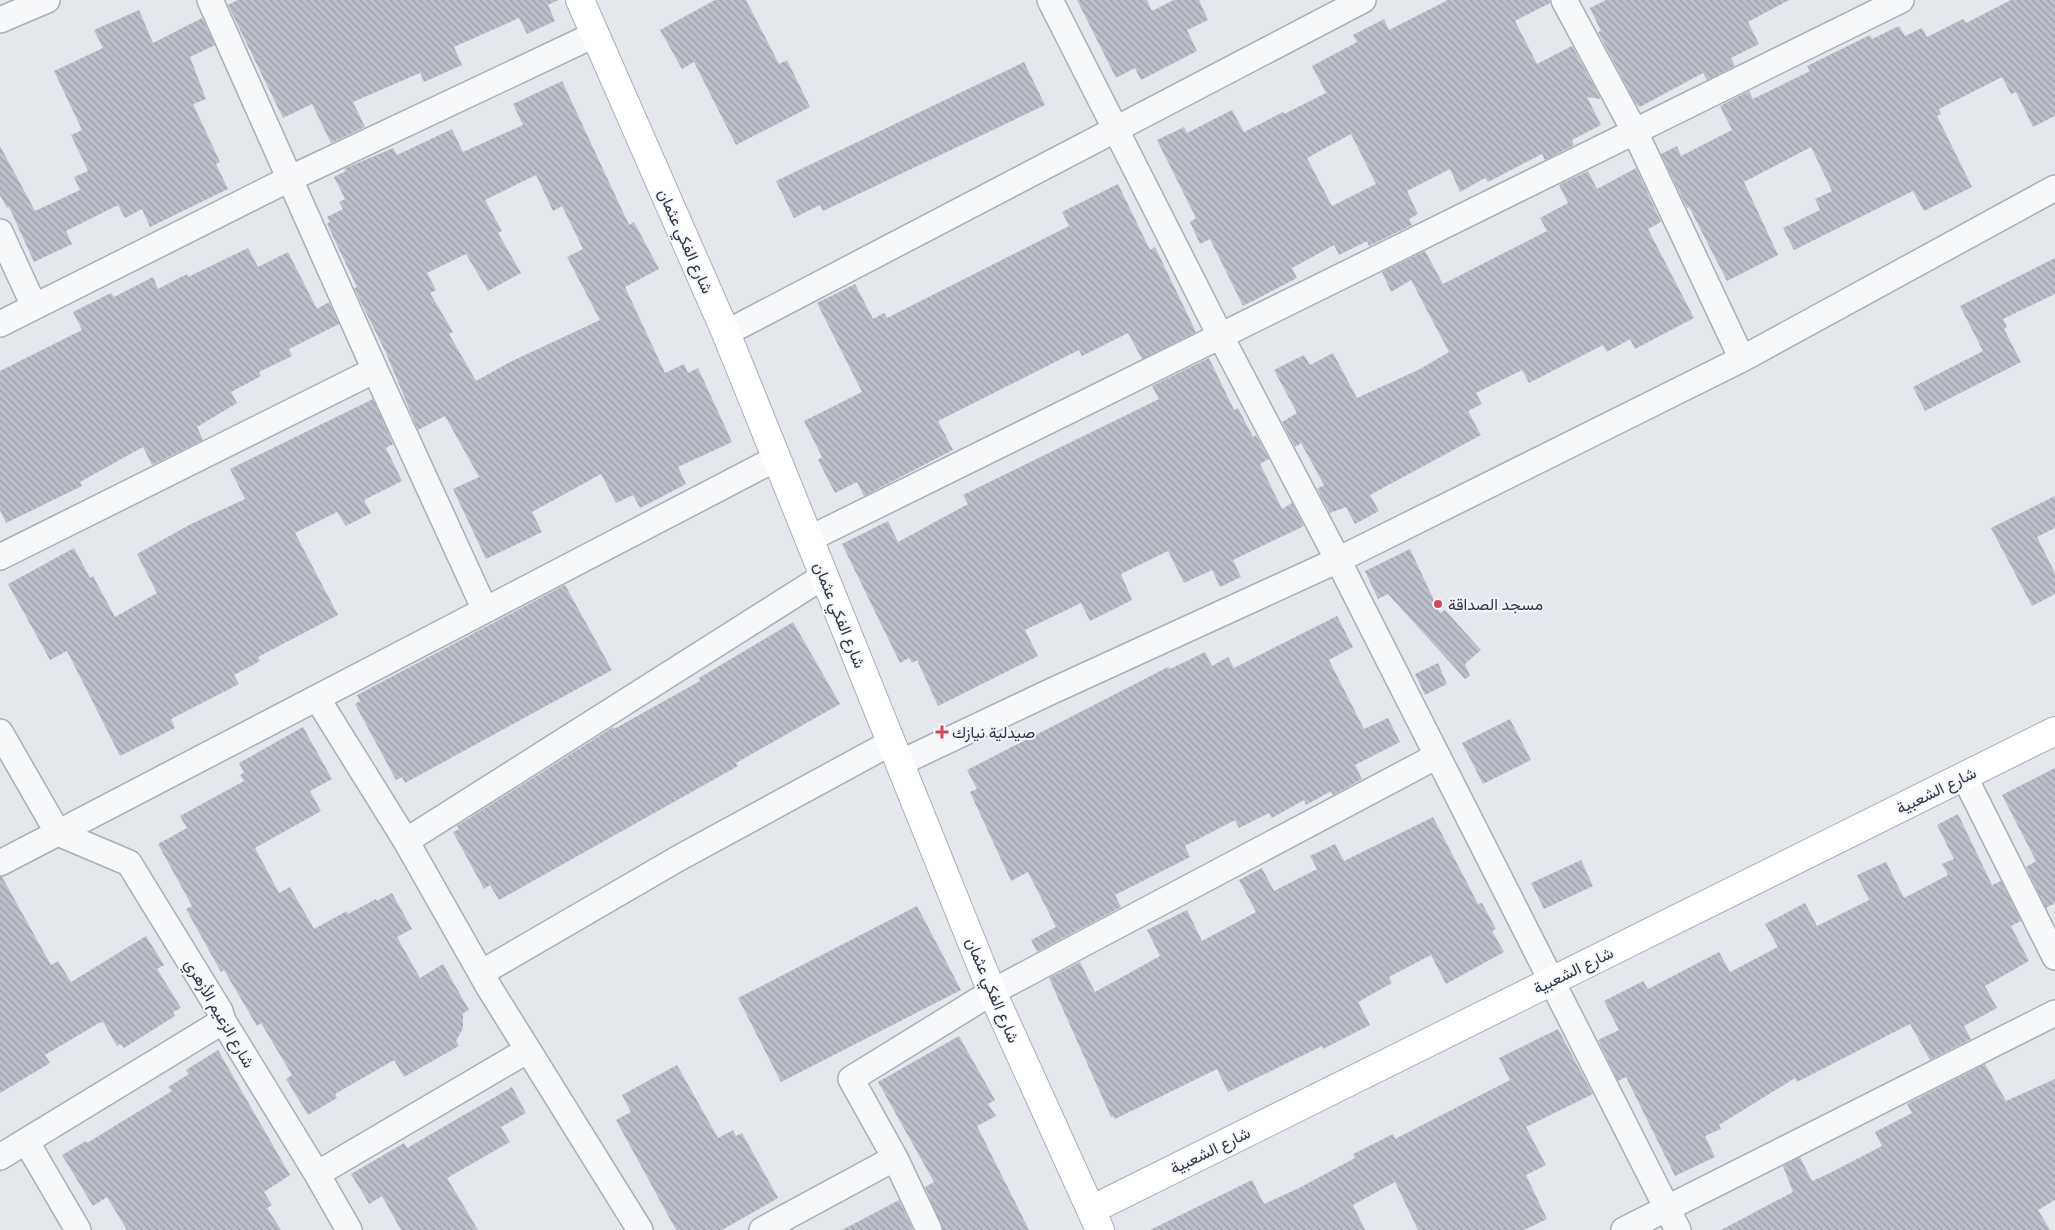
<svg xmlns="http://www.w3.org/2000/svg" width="2055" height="1230" viewBox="0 0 2055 1230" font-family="Cabin,Vazirmatn,sans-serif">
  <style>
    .building { fill: url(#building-back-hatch); fill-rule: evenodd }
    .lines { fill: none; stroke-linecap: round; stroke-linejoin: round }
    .street-casing { stroke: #a9aeb7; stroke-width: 28 }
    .secondary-casing { stroke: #a9aeb7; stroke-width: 30 }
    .street { stroke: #f7f8fa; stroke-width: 25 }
    .secondary { stroke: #fff; stroke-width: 28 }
    .poi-dot { fill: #d1495b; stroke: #f4f6f9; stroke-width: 2 }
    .labels { text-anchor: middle; stroke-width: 4; stroke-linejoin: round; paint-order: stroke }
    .street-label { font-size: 16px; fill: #2b3445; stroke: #f4f6f9 }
    .poi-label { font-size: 16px; fill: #2b3445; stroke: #f4f6f9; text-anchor: start }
  </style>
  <defs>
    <pattern id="building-back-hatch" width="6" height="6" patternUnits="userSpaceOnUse" patternTransform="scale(1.25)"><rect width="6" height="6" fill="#bbc0ca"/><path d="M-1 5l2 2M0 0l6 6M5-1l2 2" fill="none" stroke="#989da6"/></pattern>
  </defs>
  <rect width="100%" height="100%" fill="#e4e7ec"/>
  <path class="building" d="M 238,0 L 558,0 L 548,5 L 555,21 L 527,34 L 519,18 L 454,47 L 462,65 L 424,82 L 420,73 L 353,102 L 365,127 L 331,143 L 312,104 L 283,118 L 228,5 Z
    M 715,0 L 746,0 L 779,64 L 787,60 L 810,107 L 736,145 L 694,62 L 682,69 L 660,30 Z
    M 1077,0 L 1147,0 L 1152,11 L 1174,0 L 1199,0 L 1208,20 L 1187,30 L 1197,51 L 1141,80 L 1135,68 L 1116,78 Z
    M 1448,0 L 1550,0 L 1550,3 L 1515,21 L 1537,64 L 1572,46 L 1601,99 L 1587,97 L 1601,125 L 1572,140 L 1574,145 L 1545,160 L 1542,154 L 1488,182 L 1485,178 L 1460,192 L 1450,169 L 1407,191 L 1418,214 L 1409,219 L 1412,225 L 1369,246 L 1367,241 L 1339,255 L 1334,245 L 1292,268 L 1297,278 L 1243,306 L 1210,239 L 1200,244 L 1190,222 L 1196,218 L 1157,140 L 1184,127 L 1187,133 L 1232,110 L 1244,132 L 1283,112 L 1284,114 L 1326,93 L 1312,66 L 1357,42 L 1353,35 L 1384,19 L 1389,30 ZM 1351,134 L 1376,184 L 1332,206 L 1307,158 Z
    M 1606,0 L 1789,0 L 1748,22 L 1759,44 L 1731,58 L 1735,66 L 1707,80 L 1703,73 L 1640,107 L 1636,104 L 1598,32 L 1601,31 L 1590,8 Z
    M 2011,0 L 2055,0 L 2055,116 L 2033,127 L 2016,92 L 2011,94 L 2002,77 L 1939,109 L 1941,114 L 1937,116 L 1972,187 L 1924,211 L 1913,191 L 1794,250 L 1783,228 L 1820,210 L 1815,199 L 1832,191 L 1811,147 L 1744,182 L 1778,255 L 1727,281 L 1689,207 L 1687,208 L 1661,154 L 1677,146 L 1681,156 L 1732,130 L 1720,106 L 1749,91 L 1753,99 L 1810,71 L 1807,66 L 1870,35 L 1872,39 L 1899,26 L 1905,36 L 1922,28 L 1927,37 L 1963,19 L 1966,23 Z
    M 139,10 L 153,43 L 202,18 L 215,45 L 190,57 L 206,99 L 193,104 L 220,162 L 216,164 L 228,189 L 150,227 L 142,209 L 125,218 L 118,205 L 66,231 L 72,244 L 34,262 L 9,207 L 7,208 L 0,195 L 0,146 L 35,211 L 80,190 L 74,177 L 88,171 L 71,135 L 82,130 L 54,71 L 103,48 L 94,30 Z
    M 1024,62 L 1045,105 L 823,211 L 820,205 L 794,218 L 776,181 Z
    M 562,81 L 629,225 L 634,222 L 659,269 L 625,287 L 665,373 L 684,364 L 688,373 L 698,368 L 732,442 L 678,467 L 686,484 L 640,508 L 633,495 L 616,503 L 601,474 L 532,512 L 542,532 L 486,559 L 453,489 L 479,477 L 445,416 L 418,430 L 386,353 L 354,288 L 357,287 L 327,224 L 330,222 L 327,217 L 343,209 L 339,202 L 345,199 L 334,177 L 346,171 L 344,169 L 393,148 L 397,155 L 452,129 L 463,152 L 523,125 L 513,104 ZM 536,175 L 553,211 L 562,206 L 583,249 L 567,257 L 600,320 L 510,362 L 476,381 L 449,334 L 453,332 L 430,293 L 436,290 L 427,273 L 466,254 L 488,291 L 521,273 L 498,233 L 502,231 L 485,200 Z
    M 1636,168 L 1661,222 L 1648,229 L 1694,318 L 1635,349 L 1630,339 L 1607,352 L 1603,345 L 1529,383 L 1522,370 L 1476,393 L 1482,404 L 1468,411 L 1481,435 L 1370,495 L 1379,511 L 1355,524 L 1346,507 L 1330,513 L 1317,489 L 1324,485 L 1301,443 L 1295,447 L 1282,422 L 1297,413 L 1274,370 L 1304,355 L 1310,365 L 1333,353 L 1357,398 L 1420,369 L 1449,352 L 1411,280 L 1391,292 L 1382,272 L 1425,251 L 1443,284 L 1547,231 L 1540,218 L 1568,203 L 1559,185 L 1588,171 L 1597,189 Z
    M 1118,184 L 1150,250 L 1155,247 L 1196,332 L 1142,359 L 1128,333 L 1082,356 L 1079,350 L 938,421 L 953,450 L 864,496 L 857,482 L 835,493 L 818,460 L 822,457 L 804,421 L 862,392 L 817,303 L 855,284 L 873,319 L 884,313 L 887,318 L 1069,226 L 1062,212 Z
    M 248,248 L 258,267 L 288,252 L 317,309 L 329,302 L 339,324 L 289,349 L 292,356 L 259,372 L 261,376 L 231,392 L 237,403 L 197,427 L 203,440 L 152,465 L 143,447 L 80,482 L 82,486 L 6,523 L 0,510 L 0,371 L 82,330 L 73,312 L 111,293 L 114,297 L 153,277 L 158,289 L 187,274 L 188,277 Z
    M 2055,258 L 2055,294 L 2003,319 L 2007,327 L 2004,329 L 2021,362 L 1925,411 L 1913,387 L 1983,351 L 1960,306 Z
    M 1209,358 L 1234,410 L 1238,408 L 1253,437 L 1256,435 L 1269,459 L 1260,464 L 1282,509 L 1292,503 L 1304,526 L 1233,560 L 1241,577 L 1220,587 L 1212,570 L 1184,583 L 1168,551 L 1121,574 L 1132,600 L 1090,621 L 1081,603 L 1025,630 L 1038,656 L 938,706 L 917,660 L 912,663 L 909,658 L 900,663 L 842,544 L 888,521 L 898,542 L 968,504 L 963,495 L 1159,399 L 1152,386 Z
    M 373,399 L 393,444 L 386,448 L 402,481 L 364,500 L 371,513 L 346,526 L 337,512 L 295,533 L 338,615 L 258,657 L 260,661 L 234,675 L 239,684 L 171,719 L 175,728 L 120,756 L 67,651 L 50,660 L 8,584 L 74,548 L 90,578 L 93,576 L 115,617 L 157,593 L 137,554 L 191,524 L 245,499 L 230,469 Z
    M 2055,496 L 2055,528 L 2037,537 L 2055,573 L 2055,594 L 2032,606 L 1991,528 Z
    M 1410,549 L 1440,613 L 1445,610 L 1481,650 L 1465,664 L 1470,676 L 1465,679 L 1388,594 L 1378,599 L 1365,571 Z
    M 565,585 L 612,670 L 405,783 L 402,777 L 396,780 L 355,704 L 360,701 L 357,695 Z
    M 1337,616 L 1353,647 L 1329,660 L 1364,729 L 1388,718 L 1400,742 L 1355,765 L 1362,779 L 1333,795 L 1331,791 L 1306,805 L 1304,800 L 1272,818 L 1269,813 L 1239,828 L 1235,820 L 1185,846 L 1190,857 L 1115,895 L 1121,907 L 1037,952 L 1031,940 L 1056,927 L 1028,872 L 1011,881 L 970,792 L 977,789 L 967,770 L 1168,667 L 1170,669 L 1205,652 L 1212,666 L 1228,657 L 1234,668 Z
    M 793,622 L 840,704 L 736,763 L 738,766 L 499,900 L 490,885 L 484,889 L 453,832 L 459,829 L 457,826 L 604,733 L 613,727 L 614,729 L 700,681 L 699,678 Z
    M 1438,663 L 1447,684 L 1425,695 L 1415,674 Z
    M 1510,719 L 1531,760 L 1483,784 L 1462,743 Z
    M 303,727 L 332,779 L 310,791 L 321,811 L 255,848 L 279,893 L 290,887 L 314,929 L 347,911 L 348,914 L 376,899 L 377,901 L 392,893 L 412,929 L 397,937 L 420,978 L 443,964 L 469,1010 L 463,1013 L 463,1028 L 456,1041 L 459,1046 L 404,1077 L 394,1060 L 335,1094 L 337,1098 L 308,1115 L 286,1079 L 292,1075 L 261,1023 L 257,1026 L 224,970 L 221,972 L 186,909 L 192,906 L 158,844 L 187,828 L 180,816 L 244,781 L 240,775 L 244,773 L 239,763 Z
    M 2055,768 L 2055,903 L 2046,908 L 2026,867 L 2036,861 L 2002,795 Z
    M 1958,814 L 1992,885 L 2001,881 L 2021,921 L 2011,926 L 2029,961 L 1985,986 L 1997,1008 L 1964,1026 L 1971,1039 L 1930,1060 L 1910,1024 L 1797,1082 L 1795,1078 L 1719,1125 L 1721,1129 L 1705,1136 L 1715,1157 L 1675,1176 L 1626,1077 L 1618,1081 L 1598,1040 L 1619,1030 L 1604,1001 L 1643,981 L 1648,989 L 1719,952 L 1730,972 L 1778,947 L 1765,924 L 1805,903 L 1817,926 L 1869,900 L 1857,875 L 1886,862 L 1904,898 L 1948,875 L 1942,864 L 1954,859 L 1937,825 Z
    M 1433,817 L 1478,904 L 1482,903 L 1496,929 L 1492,931 L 1504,952 L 1446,984 L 1431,955 L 1389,977 L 1392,983 L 1358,1002 L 1370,1025 L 1323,1049 L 1322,1046 L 1228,1092 L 1217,1069 L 1115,1119 L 1113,1116 L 1111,1117 L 1049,978 L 1080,962 L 1095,992 L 1160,956 L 1147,930 L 1187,910 L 1202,941 L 1256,912 L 1239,880 L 1262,868 L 1274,891 L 1317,869 L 1310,856 L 1335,844 L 1344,861 Z
    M 1581,860 L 1593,886 L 1544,909 L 1531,883 Z
    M 0,877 L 2,877 L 51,965 L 58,961 L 71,982 L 146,936 L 164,965 L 157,969 L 181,1008 L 173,1012 L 175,1016 L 124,1048 L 121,1044 L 117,1046 L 103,1022 L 99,1023 L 45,1055 L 50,1063 L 0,1093 Z
    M 917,906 L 961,990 L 781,1082 L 738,998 Z
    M 1558,1029 L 1593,1094 L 1526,1127 L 1546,1165 L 1526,1175 L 1547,1219 L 1524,1230 L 1418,1230 L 1395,1182 L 1353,1205 L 1365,1230 L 1150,1230 L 1252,1180 L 1264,1204 L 1299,1188 L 1355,1158 L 1353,1154 L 1393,1134 L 1395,1139 L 1510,1080 L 1499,1058 Z
    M 959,1036 L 995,1100 L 988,1104 L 996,1116 L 977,1126 L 1029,1230 L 943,1230 L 925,1187 L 934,1182 L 878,1082 Z
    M 218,1050 L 290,1175 L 264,1192 L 272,1205 L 267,1208 L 281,1230 L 127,1230 L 107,1197 L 93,1206 L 62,1155 L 86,1141 L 87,1143 L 172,1091 L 168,1087 L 189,1074 L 186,1070 Z
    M 1985,1064 L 2006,1101 L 2055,1079 L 2055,1200 L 2038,1210 L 2050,1230 L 1721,1230 L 1793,1192 L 1783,1166 L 1800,1157 L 1812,1181 L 1828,1174 L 1882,1146 L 1875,1132 L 1912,1113 L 1907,1104 Z
    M 677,1065 L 718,1138 L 733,1130 L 736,1136 L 742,1133 L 778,1198 L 722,1230 L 676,1230 L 616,1120 L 631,1112 L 622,1095 Z
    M 512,1087 L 526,1113 L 501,1127 L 510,1142 L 447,1178 L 478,1230 L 401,1230 L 382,1196 L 369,1204 L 351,1174 L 404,1143 L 407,1148 Z
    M 899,1200 L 913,1230 L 842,1230 Z"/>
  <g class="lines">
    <defs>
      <path id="street" d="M 210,0 L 375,370 L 485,610
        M 1050,0 L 1221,337 L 1338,560 L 1678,1230
        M 1564,0 L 1635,132 L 1742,359
        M 0,20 L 47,0
        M 0,232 L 34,306
        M 0,324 L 289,179 L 596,34
        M 726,333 L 1363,0
        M 809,539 L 1901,0
        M 0,557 L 375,370
        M 317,698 L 406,841 L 490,989 L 640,1230
        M 0,732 L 58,833 L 129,863 L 220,1011 L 223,1021 L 317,1174 L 349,1230
        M 900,763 L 1052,691 L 1338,560 L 1742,359 L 2055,188
        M 1964,776 L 2055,957
        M 406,841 L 824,576
        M 0,863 L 777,458
        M 481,973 L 679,858 L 892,742
        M 26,1141 L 78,1230
        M 0,1157 L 223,1021
        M 317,1174 L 528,1050
        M 762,1230 L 895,1158
        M 929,1230 L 895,1158 L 851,1079 L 992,992 L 1437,756
        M 1624,1230 L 2055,1013"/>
      <path id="secondary" d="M 580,0 L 726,333 L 992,992 L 1100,1230
        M 1091,1210 L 2055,731"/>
    </defs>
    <use href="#street" class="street-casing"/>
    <use href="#secondary" class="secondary-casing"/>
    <use href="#street" class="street"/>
    <use href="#secondary" class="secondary"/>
  </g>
  <g class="poi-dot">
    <circle cx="1438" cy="604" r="5"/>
    <path d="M939.5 724.5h5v5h5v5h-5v5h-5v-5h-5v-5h5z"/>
  </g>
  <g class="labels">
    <g class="street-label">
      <text transform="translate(686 241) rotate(66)" y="6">شارع الفكي عثمان</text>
      <text transform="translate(840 615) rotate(68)" y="6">شارع الفكي عثمان</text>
      <text transform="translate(1936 790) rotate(-26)" y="6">شارع الشعبية</text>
      <text transform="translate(1573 970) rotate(-26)" y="6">شارع الشعبية</text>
      <text transform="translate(993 990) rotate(67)" y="6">شارع الفكي عثمان</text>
      <text transform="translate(220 1013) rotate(60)" y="6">شارع الزعيم الأزهري</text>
      <text transform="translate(1210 1150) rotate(-26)" y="6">شارع الشعبية</text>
    </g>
    <g class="poi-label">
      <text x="1448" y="610">مسجد الصداقة</text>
      <text x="952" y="738">صيدلية نيازك</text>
    </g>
  </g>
</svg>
